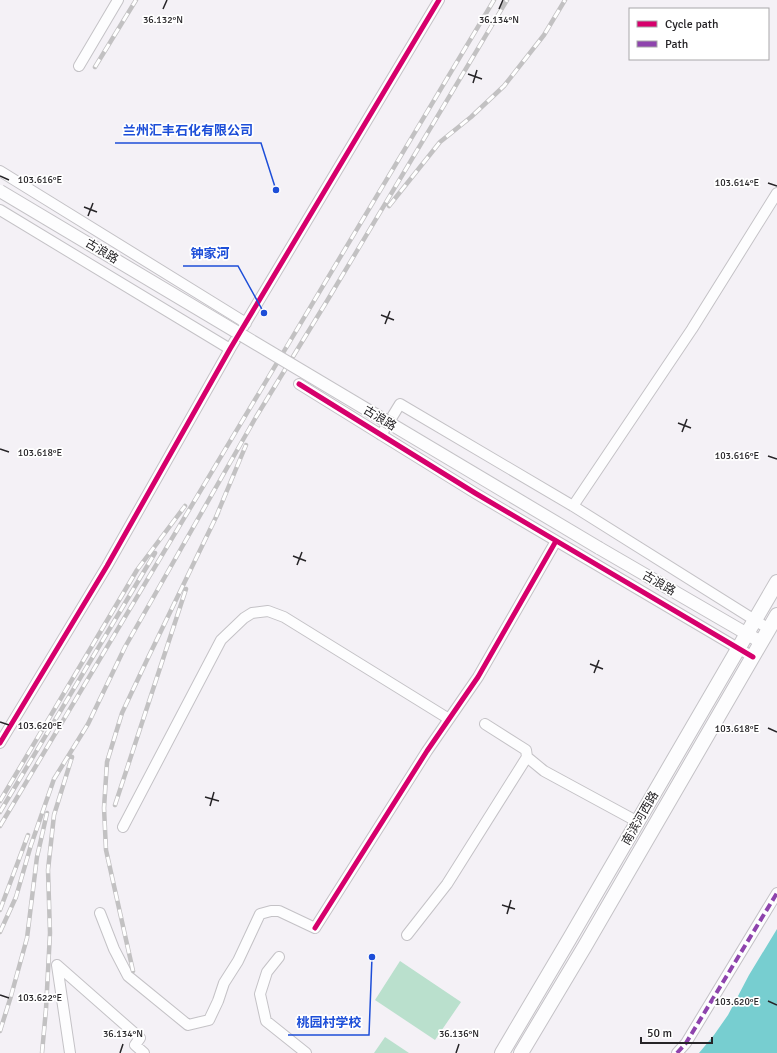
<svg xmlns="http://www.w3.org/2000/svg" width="777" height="1053" viewBox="0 0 777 1053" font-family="Signika,'Noto Sans SC',sans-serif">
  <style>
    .green { fill: #bae0cd }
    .water { fill: #77ced0 }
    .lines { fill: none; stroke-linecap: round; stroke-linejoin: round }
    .minor-casing { stroke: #c4c2c6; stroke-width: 12 }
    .major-casing { stroke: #c4c2c6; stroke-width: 14 }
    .highway-casing { stroke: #c4c2c6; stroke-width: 16 }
    .minor { stroke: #fdfdfe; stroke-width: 10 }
    .major { stroke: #fdfdfe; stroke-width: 12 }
    .highway { stroke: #fdfdfe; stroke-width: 14 }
    .rail-casing { stroke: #c2c1c2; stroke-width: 4.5 }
    .rail { stroke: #fff; stroke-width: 3; stroke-dasharray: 9; stroke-linecap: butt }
    .major-bridge-casing { stroke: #c4c2c6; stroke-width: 14; stroke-linecap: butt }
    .major-bridge { stroke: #fdfdfe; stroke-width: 12 }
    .quiet { stroke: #8e44ad; stroke-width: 4; stroke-dasharray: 8 4; stroke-linecap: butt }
    .cycleway-casing { stroke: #fff; stroke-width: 8 }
    .cycleway { stroke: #d6006c; stroke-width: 5 }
    .ticks { fill: none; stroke: #262427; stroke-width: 1.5 }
    .labels { text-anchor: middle; stroke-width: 3.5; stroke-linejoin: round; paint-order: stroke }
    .street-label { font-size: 12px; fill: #262427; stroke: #fff }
    .ticks-label { font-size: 10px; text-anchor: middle; fill: #262427; stroke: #fff; stroke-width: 3.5; stroke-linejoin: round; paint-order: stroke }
    .leader { fill: none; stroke: #1d4ed8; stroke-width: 1.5 }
    .callout-dot { fill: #1d4ed8; stroke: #fff; stroke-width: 1.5 }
    .callout-label { font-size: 13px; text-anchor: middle; font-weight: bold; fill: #1d4ed8; stroke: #fff; stroke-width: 3.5; stroke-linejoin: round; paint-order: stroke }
  </style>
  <rect width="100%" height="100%" fill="#f4f1f6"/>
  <path class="green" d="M 400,961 L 461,1002 L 435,1040 L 375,1000 Z
    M 385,1037 L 409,1053 L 374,1053 Z"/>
  <path class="water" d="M 777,929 L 777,1053 L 699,1053 L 714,1035 L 728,1015 L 749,975 Z"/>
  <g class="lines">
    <defs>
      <path id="minor" d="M 79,66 L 118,0
        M 0,171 L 246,323
        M 0,210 L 230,349
        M 299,384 L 475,493 L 753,657
        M 381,435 L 400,404 L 573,506 L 769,629
        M 573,506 L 692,329 L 777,193
        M 485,724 L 526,750 L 527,757
        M 0,743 L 107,566 L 230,349 L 439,0
        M 123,827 L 221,640 L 244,618 L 252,613 L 268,611 L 284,617 L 449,719
        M 100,913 L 114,949 L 128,976 L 188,1025 L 209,1020 L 218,1001 L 224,983 L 238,961 L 260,914 L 271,911 L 279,911 L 315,928 L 427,751 L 478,677 L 556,541
        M 407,935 L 447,884 L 527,757 L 544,771 L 638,822
        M 279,957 L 267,972 L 260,994 L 266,1021 L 306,1053
        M 57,965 L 140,1038 L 135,1045 L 144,1053
        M 57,965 L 70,1053
        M 677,1053 L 686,1043 L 777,893"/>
      <path id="major" d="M 599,548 L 761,642"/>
      <path id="highway" d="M 502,1053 L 570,938 L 777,582
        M 521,1053 L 585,946 L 777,615"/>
    </defs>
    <use href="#minor" class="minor-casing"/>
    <use href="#major" class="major-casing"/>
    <use href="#highway" class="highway-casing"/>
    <use href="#minor" class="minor"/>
    <use href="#major" class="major"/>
    <use href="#highway" class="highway"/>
    <defs>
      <path id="rail" d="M 95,67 L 136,0
        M 389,206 L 440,142 L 471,117 L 504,86 L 544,35 L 565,0
        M 216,517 L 246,445
        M 0,801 L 137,570 L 185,506
        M 115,805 L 186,589
        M 0,812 L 155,553
        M 0,826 L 494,0
        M 0,910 L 28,835
        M 0,932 L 16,897 L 31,845 L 54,779 L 88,724 L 125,647 L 256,417 L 327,301 L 507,0
        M 133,971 L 106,850 L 104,808 L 107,762 L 122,713 L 146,662 L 218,513
        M 0,1031 L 11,996 L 27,938 L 37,857 L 47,813
        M 42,1053 L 46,1009 L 50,933 L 48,870 L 54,815 L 72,757"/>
    </defs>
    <use href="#rail" class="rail-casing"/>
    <use href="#rail" class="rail"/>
    <defs>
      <path id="major-bridge" d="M 0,191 L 599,548"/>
    </defs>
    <use href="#major-bridge" class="major-bridge-casing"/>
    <use href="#major-bridge" class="major-bridge"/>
    <path class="quiet" d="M 677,1053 L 686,1043 L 777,893"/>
    <defs>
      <path id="cycleway" d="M 299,384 L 475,493 L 753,657
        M 0,743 L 107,566 L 230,349 L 439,0
        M 315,928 L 427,751 L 478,677 L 556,541"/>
    </defs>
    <use href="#cycleway" class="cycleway-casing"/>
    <use href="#cycleway" class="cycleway"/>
  </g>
  <path class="ticks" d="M 163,9 L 167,0M 499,9 L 503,0M 468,74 L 482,79M 473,83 L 477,70M 0,176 L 9,180M 768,183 L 777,186M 84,207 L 97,212M 88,216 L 93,203M 381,315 L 394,320M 385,324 L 390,311M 678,423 L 691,428M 682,432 L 687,419M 0,449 L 9,452M 768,456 L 777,459M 293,556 L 306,561M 297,565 L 302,552M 590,664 L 603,669M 594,673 L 599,660M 0,722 L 9,725M 768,728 L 777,732M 205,797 L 219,801M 210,806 L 214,792M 502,905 L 515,909M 507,914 L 511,900M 0,995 L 9,998M 768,1001 L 777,1005M 120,1053 L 123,1044M 456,1053 L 459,1044"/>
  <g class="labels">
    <g class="street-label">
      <text transform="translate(102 251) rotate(31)" y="4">古浪路</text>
      <text transform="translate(380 418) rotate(31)" y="4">古浪路</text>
      <text transform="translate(659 583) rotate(30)" y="4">古浪路</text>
      <text transform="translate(640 818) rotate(-60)" y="4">南滨河西路</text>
    </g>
  </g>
  <g class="ticks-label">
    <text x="499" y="23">36.134°N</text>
    <text x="163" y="23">36.132°N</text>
    <text x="40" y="183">103.616°E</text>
    <text x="737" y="186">103.614°E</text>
    <text x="40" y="456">103.618°E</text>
    <text x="737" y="459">103.616°E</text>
    <text x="40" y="729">103.620°E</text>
    <text x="737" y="732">103.618°E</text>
    <text x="40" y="1001">103.622°E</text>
    <text x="737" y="1005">103.620°E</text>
    <text x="123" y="1037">36.134°N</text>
    <text x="459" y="1037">36.136°N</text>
  </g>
  <path class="leader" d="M276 190L261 143H115M264 313L238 266H183M372 957L369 1035H288"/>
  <g class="callout-dot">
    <circle cx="276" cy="190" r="4"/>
    <circle cx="264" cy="313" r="4"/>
    <circle cx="372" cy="957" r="4"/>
  </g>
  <g class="callout-label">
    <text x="188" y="135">兰州汇丰石化有限公司</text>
    <text x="210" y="258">钟家河</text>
    <text x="329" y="1027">桃园村学校</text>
  </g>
  <rect x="629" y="8" width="140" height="52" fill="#ffffff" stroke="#a8a7a9"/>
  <rect x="637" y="21" width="20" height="6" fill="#d6006c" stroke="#a8a7a9"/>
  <text x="665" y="28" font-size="12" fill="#262427">Cycle path</text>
  <rect x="637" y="41" width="20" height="6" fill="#8e44ad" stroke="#a8a7a9"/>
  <text x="665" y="48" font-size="12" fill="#262427">Path</text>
  <path d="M641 1037v6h71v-6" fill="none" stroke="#262427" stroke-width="2"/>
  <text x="647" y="1037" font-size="12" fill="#262427" stroke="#ffffff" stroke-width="3" paint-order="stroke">50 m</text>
</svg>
